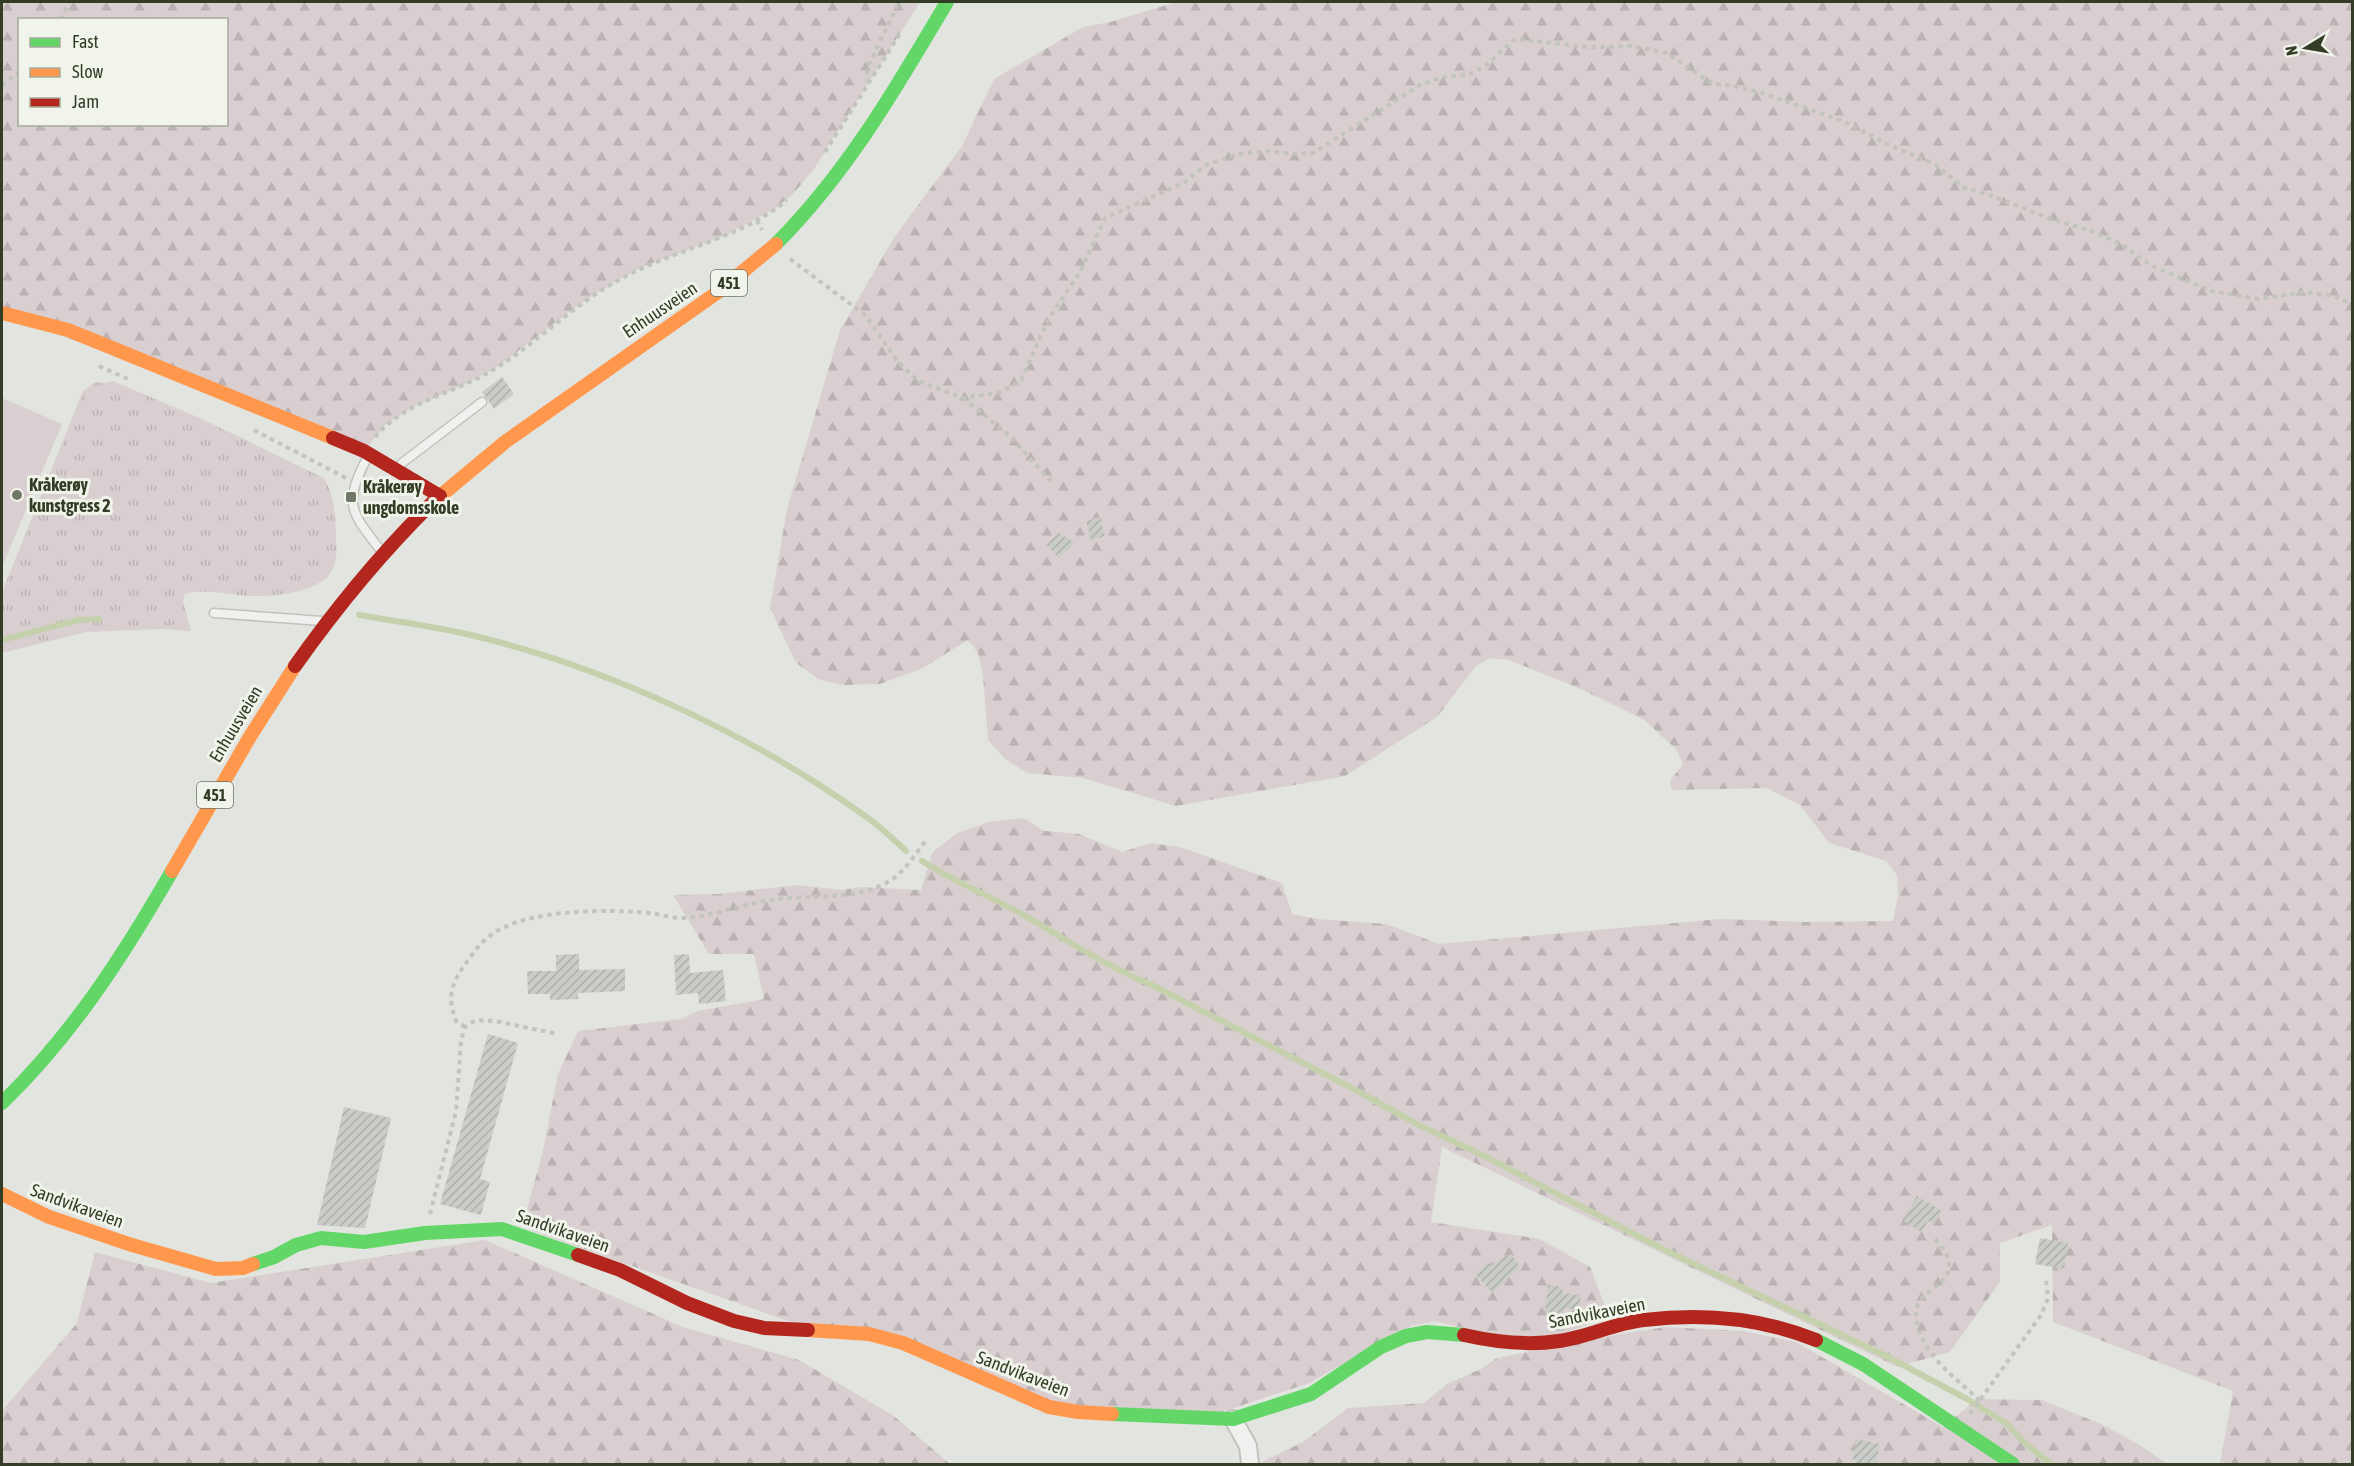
<svg xmlns="http://www.w3.org/2000/svg" width="2354" height="1466" viewBox="0 0 2354 1466" font-family="'Asap Condensed',sans-serif">
  <style>
    .grass { fill: url(#grass-tufts) }
    .forest { fill: url(#forest-firs); fill-rule: evenodd }
    .pitch { fill: #d9cfd1 }
    .lines { fill: none; stroke-linecap: round; stroke-linejoin: round }
    .stream { stroke: #c5d0ac; stroke-width: 6 }
    .building { fill: url(#building-hatch) }
    .lane-casing { stroke: #c0c2bd; stroke-width: 11 }
    .street-casing { stroke: #c0c2bd; stroke-width: 20 }
    .path { stroke: #c2c4be; stroke-width: 4; stroke-dasharray: 4.5 4.5; stroke-linecap: butt }
    .lane { stroke: #f0f1ee; stroke-width: 8 }
    .street { stroke: #f0f1ee; stroke-width: 16 }
    .fast { stroke: #63d668; stroke-width: 14 }
    .slow { stroke: #ff974d; stroke-width: 14 }
    .jam { stroke: #b3261e; stroke-width: 14 }
    .poi-dot { fill: #707767; stroke: #f1f4eb; stroke-width: 2 }
    .labels { text-anchor: middle; stroke-width: 6; stroke-linejoin: round; paint-order: stroke }
    .shield { fill: #f1f4eb; stroke: #6c7461; stroke-width: 1.5 }
    .shield-label { font-size: 16px; font-weight: bold; fill: #333d26 }
    .street-label { font-size: 18px; fill: #333d26; stroke: #f1f4eb }
    .poi-label { font-size: 18px; font-weight: bold; fill: #333d26; stroke: #f1f4eb; text-anchor: start }
  </style>
  <defs>
    <pattern id="grass-tufts" width="24" height="20" patternUnits="userSpaceOnUse" patternTransform="scale(1.5)"><rect width="24" height="20" fill="#d9cfd1"/><path d="M3 7l-1-3M5 7V3M7 7l1-3M15 17l-1-3M17 17v-4M19 17l1-3" fill="none" stroke="#bbb3b3"/></pattern>
    <pattern id="forest-firs" width="22" height="20" patternUnits="userSpaceOnUse" patternTransform="scale(1.5)"><rect width="22" height="20" fill="#d9cfd1"/><path d="M5 1l3.5 6h-7zM16 11l3.5 6h-7z" fill="#bbb3b3"/></pattern>
    <pattern id="building-hatch" width="6" height="6" patternUnits="userSpaceOnUse" patternTransform="scale(1.5)"><rect width="6" height="6" fill="#caccc7"/><path d="M-1 1l2-2M0 6l6-6M5 7l2-2" fill="none" stroke="#aeb0ab"/></pattern>
  </defs>
  <rect width="100%" height="100%" fill="#e2e4df"/>
  <path class="grass" d="M 113,381 L 202,419 L 324,478 C 335,497 336,519 336,541 C 337,550 337,559 333,568 C 324,591 280,596 258,596 C 233,597 209,587 185,594 L 183,601 L 191,631 L 162,629 L 87,632 L 2,653 L 2,592 L 83,391 L 96,382 L 103,383 Z"/>
  <path class="forest" d="M 2,2 L 920,2 L 814,169 L 793,194 L 776,208 L 724,236 L 645,266 L 618,280 L 584,301 L 494,369 L 465,384 L 413,407 L 385,425 L 364,451 L 2,313 ZM 20,20 L 226,20 L 226,124 L 20,124 Z
    M 1176,2 L 2352,2 L 2352,1464 L 2220,1464 L 2233,1391 L 2053,1322 L 2052,1225 L 2000,1243 L 2000,1282 L 1950,1352 L 1897,1367 L 1442,1147 L 1431,1222 L 1540,1239 L 1590,1267 L 1609,1316 L 1552,1338 L 1491,1335 L 1435,1321 L 1411,1326 L 1309,1383 L 1204,1418 L 1065,1406 L 884,1333 L 799,1325 L 522,1227 L 542,1155 L 558,1074 L 578,1031 L 681,1019 L 698,1011 L 764,999 L 754,954 L 709,954 L 673,895 L 718,894 L 797,885 L 840,890 L 862,887 L 921,890 L 932,853 L 957,833 L 989,822 L 1023,818 L 1045,831 L 1079,834 L 1122,852 L 1151,843 L 1180,847 L 1282,883 L 1292,914 L 1318,919 L 1386,924 L 1439,944 L 1720,919 L 1807,922 L 1893,921 L 1898,895 L 1897,875 L 1886,861 L 1829,843 L 1800,805 L 1767,788 L 1672,790 L 1670,781 L 1683,764 L 1676,749 L 1643,719 L 1574,686 L 1509,660 L 1490,658 L 1476,666 L 1437,717 L 1345,776 L 1176,806 L 1083,778 L 1027,773 L 1005,759 L 988,740 L 983,676 L 978,653 L 968,640 L 923,668 L 880,684 L 843,685 L 820,680 L 796,663 L 770,608 L 787,509 L 840,330 L 895,236 L 962,146 L 994,79 L 1083,27 L 1110,22 Z
    M 485,1240 L 683,1327 L 799,1360 L 894,1416 L 950,1464 L 2,1464 L 2,1411 L 77,1323 L 95,1252 L 211,1283 Z
    M 1666,1327 L 1743,1331 L 1796,1342 L 1943,1427 L 1977,1399 L 2042,1400 L 2103,1425 L 2138,1444 L 2167,1464 L 1262,1464 L 1262,1462 L 1303,1442 L 1348,1408 L 1424,1403 L 1447,1384 L 1481,1369 L 1497,1358 L 1620,1334 Z"/>
  <path class="pitch" d="M 2,398 L 62,424 L 2,567 Z"/>
  <g class="lines">
    <path class="stream" d="M 359,615 C 399,622 440,627 479,637 C 612,670 754,736 865,816 C 880,826 893,839 906,851
      M 2,640 L 78,620 L 99,619
      M 922,861 C 953,881 987,895 1020,913 C 1063,937 1104,966 1150,984 L 1348,1086 L 1417,1124 L 1484,1156 L 1663,1249 L 1886,1356 L 1967,1399 L 2007,1424 L 2026,1444 L 2051,1464"/>
  </g>
  <path class="building" d="M 502,377 L 514,394 L 494,409 L 482,392 Z
    M 1100,517 L 1105,536 L 1091,540 L 1086,521 Z
    M 1059,533 L 1075,543 L 1059,558 L 1046,544 Z
    M 579,954 L 579,970 L 625,969 L 625,991 L 578,993 L 578,999 L 550,1000 L 550,994 L 528,994 L 527,971 L 556,971 L 556,955 Z
    M 689,954 L 690,973 L 723,970 L 726,1001 L 699,1004 L 698,993 L 676,995 L 674,955 Z
    M 488,1034 L 518,1043 L 480,1179 L 490,1182 L 481,1215 L 440,1204 Z
    M 344,1107 L 391,1118 L 365,1228 L 317,1225 Z
    M 1917,1196 L 1942,1211 L 1934,1224 L 1928,1221 L 1921,1232 L 1902,1220 Z
    M 2040,1238 L 2068,1243 L 2064,1269 L 2035,1264 Z
    M 1510,1253 L 1520,1267 L 1493,1293 L 1475,1274 L 1488,1262 L 1492,1265 Z
    M 1548,1285 L 1563,1287 L 1562,1293 L 1581,1295 L 1579,1310 L 1564,1308 L 1563,1314 L 1545,1312 Z
    M 1856,1439 L 1880,1444 L 1876,1464 L 1855,1464 L 1856,1460 L 1852,1459 Z"/>
  <g class="lines">
    <defs>
      <path id="lane" d="M 369,454 C 343,504 349,510 382,552
        M 398,469 L 402,463 L 482,402
        M 214,613 L 322,621"/>
      <path id="street" d="M 1233,1419 L 1248,1446 L 1250,1464"/>
    </defs>
    <use href="#lane" class="lane-casing"/>
    <use href="#street" class="street-casing"/>
    <path class="path" d="M 61,20 L 69,2
      M 869,83 L 867,74 L 869,64 L 899,2
      M 2,85 L 20,71
      M 825,152 L 901,32
      M 757,220 L 762,230
      M 790,259 L 865,315 L 899,363 L 918,381 L 963,398 L 997,393 L 1011,387 L 1021,380 L 1049,318 L 1080,272 L 1105,218 L 1185,182 L 1206,165 L 1239,154 L 1269,151 L 1292,154 L 1313,153 L 1420,85 L 1443,77 L 1468,75 L 1485,66 L 1515,39 L 1586,47 L 1631,46 L 1667,53 L 1713,84 L 1735,86 L 1759,92 L 1843,121 L 1891,146 L 1935,164 L 1963,187 L 1995,197 L 2051,219 L 2092,231 L 2123,245 L 2150,265 L 2211,291 L 2258,299 L 2304,292 L 2333,296 L 2352,304
      M 99,366 L 130,380
      M 963,398 L 1011,437 L 1054,485
      M 254,430 L 346,478
      M 375,437 C 405,401 455,393 493,370 C 537,343 573,305 619,280 C 673,249 739,240 787,200
      M 465,1027 L 456,1021 C 447,996 451,984 466,963 C 474,952 482,940 494,933 C 528,909 609,909 649,913 C 660,914 670,918 681,918 C 714,917 746,902 779,899 C 814,895 853,900 886,883 C 903,875 914,855 926,841
      M 430,1214 L 456,1111 L 461,1041 L 465,1027 L 476,1020 L 495,1021 L 558,1034
      M 1935,1239 C 1939,1244 1946,1252 1948,1258 C 1955,1282 1928,1288 1919,1302 C 1913,1312 1918,1332 1924,1342 C 1938,1367 1961,1382 1981,1402
      M 1970,1414 L 2041,1315 L 2048,1298 L 2046,1280"/>
    <use href="#lane" class="lane"/>
    <use href="#street" class="street"/>
    <path class="fast" d="M 776,244 C 847,173 896,88 947,2
      M 2,1103 C 73,1034 123,956 172,871
      M 253,1264 L 274,1257 L 296,1245 L 321,1238 L 364,1242 L 425,1233 L 502,1229 L 578,1255
      M 1816,1340 L 1863,1364 L 2013,1464
      M 1112,1414 L 1233,1419 L 1311,1394 L 1381,1347 L 1406,1336 L 1427,1332 L 1464,1335"/>
    <path class="slow" d="M 2,313 L 68,330 L 333,438
      M 433,502 L 505,442 L 718,292 L 776,244
      M 172,871 L 251,735 L 295,666
      M 2,1194 L 47,1216 L 132,1245 L 216,1269 L 243,1268 L 253,1264
      M 808,1330 L 869,1334 L 903,1343 L 1049,1407 L 1078,1412 L 1112,1414"/>
    <path class="jam" d="M 333,438 L 364,451 L 440,496
      M 295,666 C 336,608 382,552 433,502
      M 578,1255 L 620,1270 L 687,1303 L 734,1321 L 764,1328 L 808,1330
      M 1464,1335 C 1495,1342 1527,1346 1559,1341 C 1588,1337 1615,1323 1644,1320 C 1702,1313 1762,1318 1816,1340"/>
  </g>
  <g class="poi-dot">
    <circle cx="17" cy="495" r="6"/>
    <rect x="345" y="491" width="12" height="12" rx="3"/>
  </g>
  <g class="labels">
    <g class="shield">
      <rect x="711" y="270" width="36" height="26" rx="4.5"/>
      <rect x="197" y="782" width="36" height="26" rx="4.5"/>
    </g>
    <g class="shield-label">
      <text x="729" y="289">451</text>
      <text x="215" y="801">451</text>
    </g>
    <g class="street-label">
      <text transform="translate(660 310) rotate(-34)" y="6">Enhuusveien</text>
      <text transform="translate(236 724) rotate(-59)" y="6">Enhuusveien</text>
      <text transform="translate(77 1206) rotate(20)" y="6">Sandvikaveien</text>
      <text transform="translate(563 1231) rotate(19)" y="6">Sandvikaveien</text>
      <text transform="translate(1597 1313) rotate(-11)" y="6">Sandvikaveien</text>
      <text transform="translate(1023 1374) rotate(21)" y="6">Sandvikaveien</text>
    </g>
    <g class="poi-label">
      <text x="29" y="491">Kråkerøy<tspan x="29" dy="21">kunstgress 2</tspan></text>
      <text x="363" y="493">Kråkerøy<tspan x="363" dy="21">ungdomsskole</tspan></text>
    </g>
  </g>
  <rect width="2354" height="1466" fill="none" stroke="#333d26" stroke-width="6"/>
  <rect x="18" y="18" width="210" height="108" fill="#f1f4eb" stroke="#a5ab9c" stroke-width="1.5"/>
  <rect x="30" y="38" width="30" height="9" fill="#63d668" stroke="#a5ab9c" stroke-width="1.5"/>
  <text x="72" y="48" font-size="18" fill="#333d26">Fast</text>
  <rect x="30" y="68" width="30" height="9" fill="#ff974d" stroke="#a5ab9c" stroke-width="1.5"/>
  <text x="72" y="78" font-size="18" fill="#333d26">Slow</text>
  <rect x="30" y="98" width="30" height="9" fill="#b3261e" stroke="#a5ab9c" stroke-width="1.5"/>
  <text x="72" y="108" font-size="18" fill="#333d26">Jam</text>
  <g transform="translate(2306 48) rotate(259)" stroke="#f1f4eb" stroke-width="4.5" paint-order="stroke">
  <path d="M0-4.5L10 22L0 15L-10 22Z" fill="#333d26"/>
  <text y="-9" font-size="16" font-weight="bold" text-anchor="middle" fill="#333d26">N</text>
  </g>
</svg>
